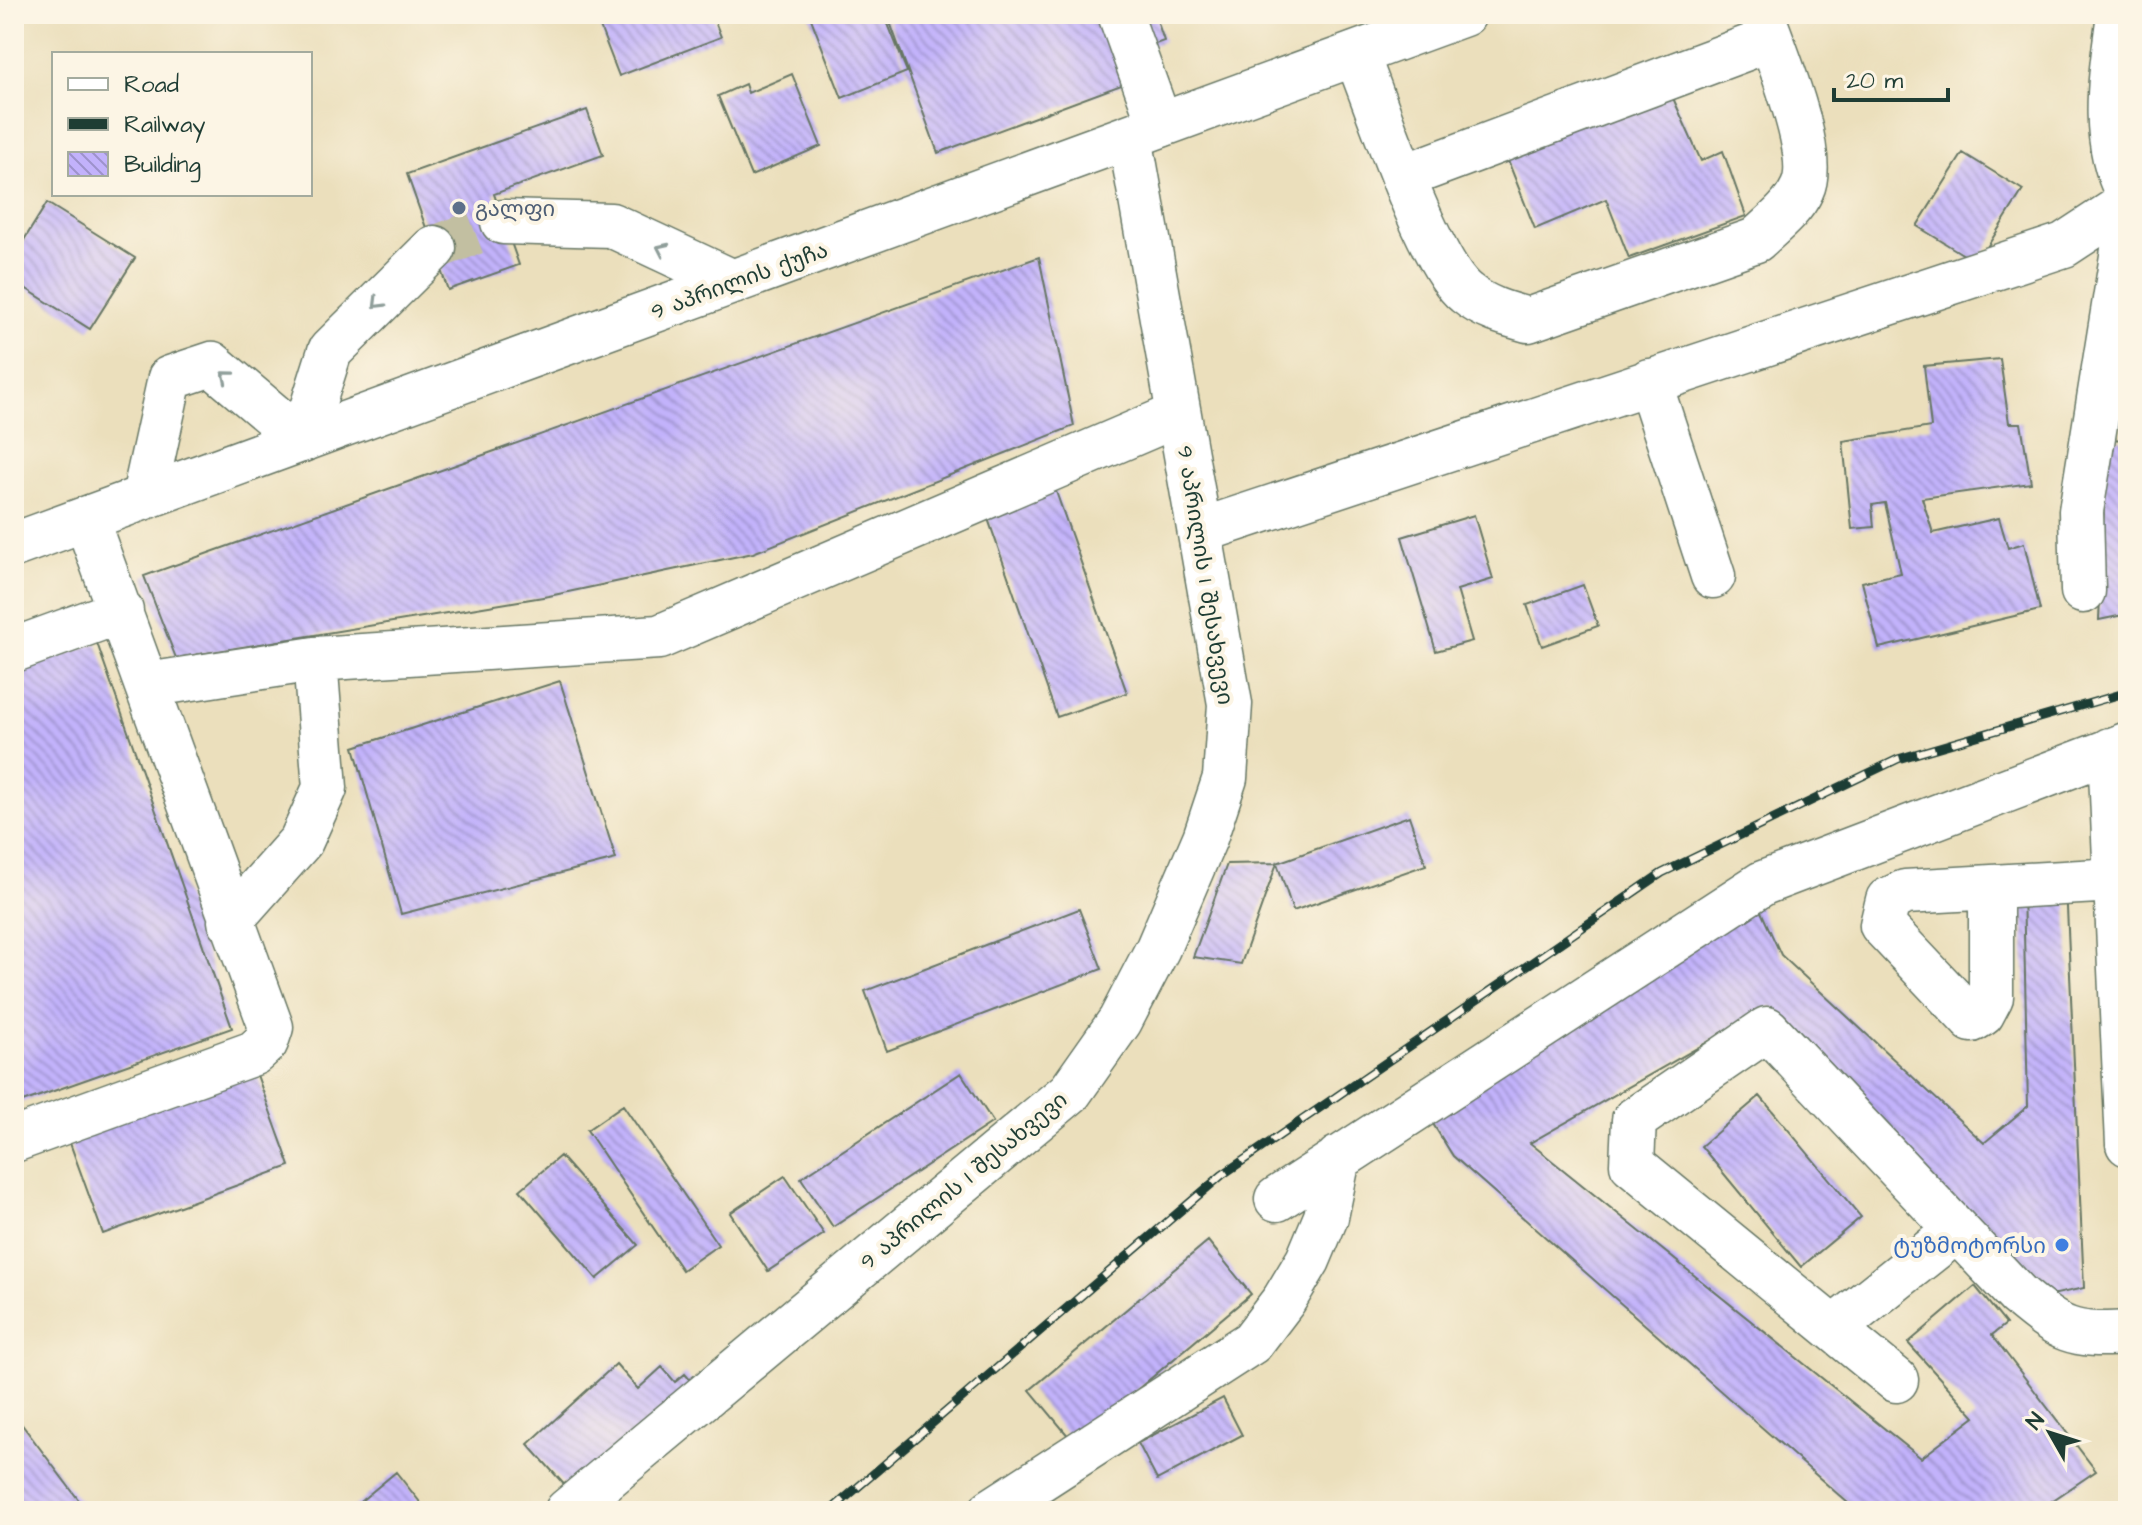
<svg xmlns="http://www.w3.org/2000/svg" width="2142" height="1525" viewBox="0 0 2142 1525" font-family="'Architects Daughter','Noto Sans Georgian',sans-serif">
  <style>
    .building { fill: url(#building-back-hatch) }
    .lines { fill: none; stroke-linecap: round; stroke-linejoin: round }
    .minor-tunnel { stroke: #c2bfa1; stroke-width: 44; stroke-dasharray: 44 22; stroke-linecap: butt }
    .minor-casing { stroke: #667664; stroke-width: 47 }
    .major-casing { stroke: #667664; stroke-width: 47 }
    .minor { stroke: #fff; stroke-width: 44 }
    .major { stroke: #fff; stroke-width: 44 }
    .rail-casing { stroke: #1f3d34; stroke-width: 9 }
    .rail { stroke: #fcf5e5; stroke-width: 6; stroke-dasharray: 18; stroke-linecap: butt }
    .oneway { stroke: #8f9e9a }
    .service-dot { fill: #5c6f8a; stroke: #fcf5e5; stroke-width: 3 }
    .shop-dot { fill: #3f7fe0; stroke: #fcf5e5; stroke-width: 3 }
    .labels { text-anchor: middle; stroke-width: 8; stroke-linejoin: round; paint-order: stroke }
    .service-label { font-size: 22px; fill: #4e5e75; stroke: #fcf5e5; text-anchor: start }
    .street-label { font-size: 22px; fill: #1f3d34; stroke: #fcf5e5 }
    .shop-label { font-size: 22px; fill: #366cbe; stroke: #fcf5e5; text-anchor: end }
  </style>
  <defs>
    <pattern id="building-back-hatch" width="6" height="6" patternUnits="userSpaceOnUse" patternTransform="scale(2)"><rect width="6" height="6" fill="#c2b2fb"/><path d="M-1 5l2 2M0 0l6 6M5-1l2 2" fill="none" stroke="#9d92cc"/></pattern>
  </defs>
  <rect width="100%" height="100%" fill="#fcf5e5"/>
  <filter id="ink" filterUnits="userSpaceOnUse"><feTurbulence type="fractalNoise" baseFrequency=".0125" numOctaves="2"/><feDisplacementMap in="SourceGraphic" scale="16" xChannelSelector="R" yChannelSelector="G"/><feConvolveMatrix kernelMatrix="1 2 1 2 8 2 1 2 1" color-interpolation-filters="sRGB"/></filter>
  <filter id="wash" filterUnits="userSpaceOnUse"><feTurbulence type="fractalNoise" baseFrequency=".006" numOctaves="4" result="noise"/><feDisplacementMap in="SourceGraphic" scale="32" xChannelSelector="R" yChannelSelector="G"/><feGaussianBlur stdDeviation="1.8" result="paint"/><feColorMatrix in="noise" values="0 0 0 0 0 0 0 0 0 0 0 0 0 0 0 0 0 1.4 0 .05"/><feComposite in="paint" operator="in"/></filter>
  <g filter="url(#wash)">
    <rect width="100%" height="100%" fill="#ebdfbc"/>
    <g id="blocks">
      <path class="building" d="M 595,14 L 712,14 L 721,37 L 619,76 Z
        M 815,14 L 884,14 L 907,72 L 842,98 L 810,16 Z
        M 887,14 L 1111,14 L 1135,80 L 938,153 Z
        M 1123,14 L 1155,14 L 1164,41 L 1136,51 Z
        M 792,74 L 821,146 L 751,176 L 718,96 L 745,84 L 748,93 Z
        M 1669,89 L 1701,161 L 1723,151 L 1746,216 L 1629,258 L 1606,199 L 1535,229 L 1503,148 Z
        M 587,110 L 603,155 L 494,194 L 519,265 L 448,290 L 407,174 Z
        M 1963,153 L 2023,190 L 1977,263 L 1917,226 Z
        M 47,203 L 135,258 L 90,329 L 14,281 L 14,256 Z
        M 1039,257 L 1074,426 L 753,553 L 549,596 L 176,658 L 144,576 Z
        M 2000,359 L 2009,423 L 2021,423 L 2031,483 L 1922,498 L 1933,533 L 1999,518 L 2008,548 L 2024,543 L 2040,610 L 1879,648 L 1862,582 L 1901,573 L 1885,503 L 1872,505 L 1874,527 L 1852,529 L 1843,441 L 1931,427 L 1924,366 Z
        M 2107,439 L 2128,440 L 2128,614 L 2099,620 Z
        M 1053,483 L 1127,693 L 1057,717 L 984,507 Z
        M 1474,515 L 1493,579 L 1457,590 L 1472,641 L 1436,651 L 1402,537 Z
        M 1583,585 L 1598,626 L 1542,646 L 1527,605 Z
        M 97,643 L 232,1028 L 14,1105 L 14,673 Z
        M 560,681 L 616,859 L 401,914 L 354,747 Z
        M 1409,816 L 1426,865 L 1293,911 L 1277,863 L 1241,964 L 1193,957 L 1227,864 L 1277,863 Z
        M 2066,885 L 2084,1288 L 2029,1300 L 1900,1140 L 1771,1006 L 1530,1143 L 1921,1458 L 1975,1417 L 1908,1343 L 1975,1286 L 2006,1324 L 1992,1335 L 2096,1471 L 2037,1511 L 1857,1511 L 1453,1156 L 1425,1111 L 1758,905 L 1781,955 L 1984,1143 L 2028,1106 L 2023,889 Z
        M 1079,909 L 1102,969 L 887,1051 L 865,991 Z
        M 253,1064 L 290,1166 L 103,1234 L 66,1132 Z
        M 961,1073 L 993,1122 L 833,1227 L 801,1178 Z
        M 1760,1096 L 1861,1217 L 1801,1267 L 1701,1146 Z
        M 623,1105 L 718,1245 L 682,1270 L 587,1130 Z
        M 560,1156 L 638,1245 L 597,1279 L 520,1190 Z
        M 785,1176 L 824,1234 L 768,1271 L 730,1213 Z
        M 1208,1241 L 1251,1294 L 1074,1443 L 1030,1390 Z
        M 616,1364 L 638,1389 L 662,1367 L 675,1382 L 685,1374 L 698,1389 L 576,1498 L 528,1444 Z
        M 1223,1398 L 1242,1435 L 1157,1480 L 1138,1443 Z
        M 14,1414 L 87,1511 L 14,1511 Z
        M 396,1472 L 427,1511 L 349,1511 Z"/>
    </g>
  </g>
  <g filter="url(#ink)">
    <use href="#blocks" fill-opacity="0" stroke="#667664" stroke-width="2"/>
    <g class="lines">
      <path class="minor-tunnel" d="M 434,248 L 503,222"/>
      <defs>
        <path id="minor" d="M 1120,14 L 1160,125
          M 1356,54 C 1377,105 1428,263 1466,293 C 1484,308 1506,314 1528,320 L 1756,240 C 1772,225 1793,209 1802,189 C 1819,155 1775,51 1762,14
          M 1405,176 L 1771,39
          M 503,222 L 611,225 L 733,282
          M 1649,381 L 1713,576
          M 144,497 L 170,378 L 212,364 L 302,440 L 330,351 L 434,248
          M 1200,531 L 2064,245 L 2128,203
          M 2083,591 L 2081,511 L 2128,219
          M 14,650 L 121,611
          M 147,685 L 315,659 L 659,637 L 1179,414
          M 2110,750 L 2128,1144
          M 1991,887 L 1991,997 L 1982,1014 L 1972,1020 L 1882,925 L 1888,900 L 1905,892 L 2116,880
          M 230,921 L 301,841 L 325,788 L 315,659
          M 14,1140 L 254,1053 L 266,1042 L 271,1027 L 86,519
          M 1277,1199 L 1763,883 L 2128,744
          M 1834,1328 L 1956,1231
          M 1896,1380 L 1632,1164 L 1634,1120 L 1767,1029 L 2018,1295 C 2061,1331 2071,1337 2128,1333
          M 567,1511 L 1070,1092 L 1120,1021 L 1158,948 L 1205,838 L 1225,778 L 1230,704 L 1130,137
          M 991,1511 L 1252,1342 L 1284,1300 L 1308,1260 L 1326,1217 L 1338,1158"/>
        <path id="major" d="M 2119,14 C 2111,76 2099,137 2128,194
          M 14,545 L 1464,14"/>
      </defs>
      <use href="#minor" class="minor-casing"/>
      <use href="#major" class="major-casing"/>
      <use href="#minor" class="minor"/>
      <use href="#major" class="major"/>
      <defs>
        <path id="rail" d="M 830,1511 L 1222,1175 L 1662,873 L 1898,759 L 2128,692"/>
      </defs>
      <use href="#rail" class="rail-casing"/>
      <use href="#rail" class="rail"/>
    </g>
    <defs><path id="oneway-chevron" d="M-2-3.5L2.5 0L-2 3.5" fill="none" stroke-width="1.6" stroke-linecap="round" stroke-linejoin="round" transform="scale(2)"/></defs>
    <g class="oneway">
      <use href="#oneway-chevron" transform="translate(662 249) rotate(-155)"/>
      <use href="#oneway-chevron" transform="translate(378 303) rotate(135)"/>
      <use href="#oneway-chevron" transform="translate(227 376) rotate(-140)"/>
    </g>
  </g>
  <circle class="service-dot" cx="459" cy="208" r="8"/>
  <circle class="shop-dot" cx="2062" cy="1245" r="8"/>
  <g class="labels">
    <g class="service-label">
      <text x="475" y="216">გალფი</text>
    </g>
    <g class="street-label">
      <text transform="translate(739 280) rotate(-20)" y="8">9 აპრილის ქუჩა</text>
      <text transform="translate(1206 575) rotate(81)" y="8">9 აპრილის I შესახვევი</text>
      <text transform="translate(963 1180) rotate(-40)" y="8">9 აპრილის I შესახვევი</text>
    </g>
    <g class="shop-label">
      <text x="2046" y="1253">ტუზმოტორსი</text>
    </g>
  </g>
  <rect width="2142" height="1525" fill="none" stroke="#fcf5e5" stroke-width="48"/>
  <rect x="52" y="52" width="260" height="144" fill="#fcf5e5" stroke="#a4ab9e" stroke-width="2"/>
  <rect x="68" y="78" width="40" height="12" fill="#ffffff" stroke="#a4ab9e" stroke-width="2"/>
  <text x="124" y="92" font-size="24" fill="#1f3d34">Road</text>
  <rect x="68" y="118" width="40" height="12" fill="#1f3d34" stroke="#a4ab9e" stroke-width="2"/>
  <text x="124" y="132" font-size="24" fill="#1f3d34">Railway</text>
  <rect x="68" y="152" width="40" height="24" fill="url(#building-back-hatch)" stroke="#a4ab9e" stroke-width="2"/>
  <text x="124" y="172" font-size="24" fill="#1f3d34">Building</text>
  <g transform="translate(2050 1433) rotate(309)" stroke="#fcf5e5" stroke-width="6" paint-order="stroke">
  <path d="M0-6L14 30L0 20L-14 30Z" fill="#1f3d34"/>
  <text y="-12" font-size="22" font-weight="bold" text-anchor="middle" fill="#1f3d34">N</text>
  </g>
  <path d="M1834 88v12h114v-12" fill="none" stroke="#1f3d34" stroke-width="4"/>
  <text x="1846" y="88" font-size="24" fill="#1f3d34" stroke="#fcf5e5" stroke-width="6" paint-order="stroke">20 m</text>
</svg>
